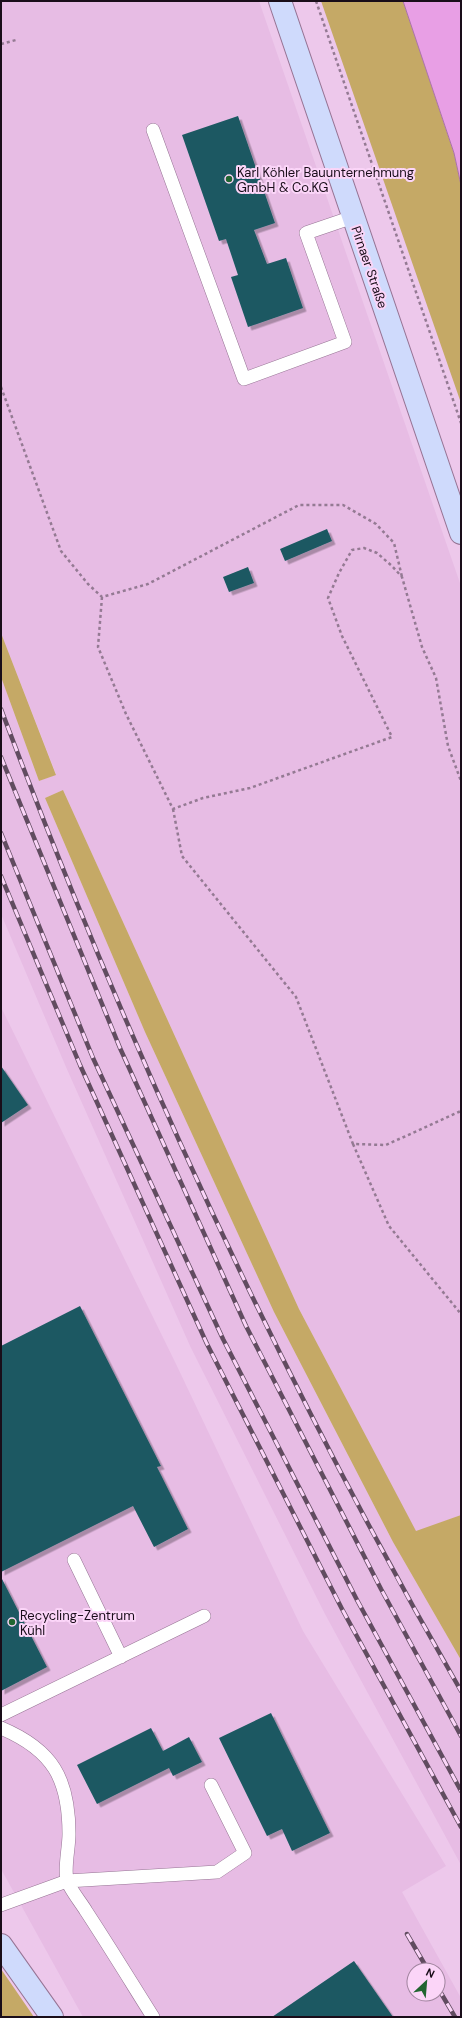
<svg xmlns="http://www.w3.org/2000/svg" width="462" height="2018" viewBox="0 0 462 2018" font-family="'DM Sans',sans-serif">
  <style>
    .built { fill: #e7bce4; fill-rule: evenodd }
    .green { fill: #c5a966 }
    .water { fill: #e89fe5; stroke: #aa73a8 }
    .building { fill: #1c5962; filter: url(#shadow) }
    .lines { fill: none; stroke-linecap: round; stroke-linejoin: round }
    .lane-casing { stroke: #967494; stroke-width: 14 }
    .secondary-casing { stroke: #967494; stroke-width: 24 }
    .path { stroke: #947a93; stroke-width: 2.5; stroke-dasharray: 3 3; stroke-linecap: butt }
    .lane { stroke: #fff; stroke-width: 13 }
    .secondary { stroke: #cfdafc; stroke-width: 22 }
    .rail-casing { stroke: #614c60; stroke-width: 4.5 }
    .rail { stroke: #fbd5f8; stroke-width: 3; stroke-dasharray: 9; stroke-linecap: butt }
    .poi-dot { fill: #216531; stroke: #fbd5f8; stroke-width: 1.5 }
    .labels { text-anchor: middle; stroke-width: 4; stroke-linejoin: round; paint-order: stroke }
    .poi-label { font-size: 13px; fill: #190d19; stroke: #fbd5f8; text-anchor: start }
    .street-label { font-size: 13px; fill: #190d19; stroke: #fbd5f8 }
  </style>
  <defs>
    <filter id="shadow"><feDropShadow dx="3.5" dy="3.5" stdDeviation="0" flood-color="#0004"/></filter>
  </defs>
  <rect width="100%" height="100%" fill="#edc8eb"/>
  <path class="built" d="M 1,1 L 259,1 L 461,586 L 461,1515 L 416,1532 L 299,1309 L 63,790 L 45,798 L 145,1032 L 274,1312 L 393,1542 L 461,1660 L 461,1865 L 325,1614 L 191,1348 L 66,1067 L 1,914 L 1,677 L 39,781 L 56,774 L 1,633 Z
    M 1,1007 L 176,1364 L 303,1631 L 446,1866 L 402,1892 L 461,1998 L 461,2017 L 83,2017 L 1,1869 ZM 414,1970 L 438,1970 L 438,1994 L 414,1994 Z"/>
  <path class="green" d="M 321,1 L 403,1 L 454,153 L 461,185 L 461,403 Z
    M 1,633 L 56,775 L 39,781 L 1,677 Z
    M 63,790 L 299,1309 L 416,1531 L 461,1515 L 461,1660 L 393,1542 L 274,1312 L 145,1032 L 45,798 Z
    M 1,1969 L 34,2017 L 1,2017 Z"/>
  <path class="water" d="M 403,1 L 461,1 L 461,185 L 454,153 Z"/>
  <path class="building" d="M 238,116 L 275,223 L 254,230 L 267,264 L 286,258 L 303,308 L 248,327 L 231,277 L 238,275 L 226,239 L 219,241 L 182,135 Z
    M 327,529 L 332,541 L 285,561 L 280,549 Z
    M 248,567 L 254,583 L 229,592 L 223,577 Z
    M 1,1066 L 28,1105 L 1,1123 Z
    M 80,1306 L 161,1466 L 157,1467 L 188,1529 L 154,1547 L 133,1506 L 1,1572 L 1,1346 Z
    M 1,1577 L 47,1667 L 1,1691 Z
    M 271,1713 L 330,1833 L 292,1851 L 282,1829 L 267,1836 L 219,1738 Z
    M 151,1728 L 163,1751 L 189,1737 L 202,1762 L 173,1776 L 169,1768 L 97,1804 L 77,1765 Z
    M 354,1961 L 393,2017 L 272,2017 Z"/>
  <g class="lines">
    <defs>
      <path id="lane" d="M 153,130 L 244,379 L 345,342 L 306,233 L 353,217
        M 74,1560 L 121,1657
        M 1,1715 L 204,1616
        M 1,1728 C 53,1750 69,1779 69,1834 C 69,1848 64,1868 67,1880 C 69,1888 82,1904 86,1911 C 109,1946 131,1982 153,2017
        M 1,1905 L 67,1881 L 217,1872 L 245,1853 L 211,1785"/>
      <path id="secondary" d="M 280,1 L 461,533
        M 1,1945 L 52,2017"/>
    </defs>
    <use href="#lane" class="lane-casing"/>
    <use href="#secondary" class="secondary-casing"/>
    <path class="path" d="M 316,1 L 461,423
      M 1,44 L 16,40
      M 1,387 L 61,551 L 88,584 L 102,597 L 148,584 L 299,505 L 343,505 L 376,524 L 394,543 L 402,577
      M 102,597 L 98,647 L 126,714 L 173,809 L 203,798 L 250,788 L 392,737 L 342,636 L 328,598 L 339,573 L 352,550 L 364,548 L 377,553 L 392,566 L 402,577 L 422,647 L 436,678 L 448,746 L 461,781
      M 173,809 L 182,856 L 296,997 L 353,1144 L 386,1145 L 461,1111
      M 353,1144 L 389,1226 L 461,1314"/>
    <use href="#lane" class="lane"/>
    <use href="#secondary" class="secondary"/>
    <defs>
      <path id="rail" d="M 1,709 C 128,1048 280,1377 461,1691
        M 1,757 L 120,1048 L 246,1326 L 381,1589 L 461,1736
        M 1,833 L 93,1058 L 223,1339 L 357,1600 L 461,1791
        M 1,876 L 80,1065 L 207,1344 L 342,1609 L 461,1827
        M 407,1934 L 428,1970
        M 438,1988 L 455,2017"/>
    </defs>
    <use href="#rail" class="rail-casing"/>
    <use href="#rail" class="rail"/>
  </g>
  <g class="poi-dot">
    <circle cx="229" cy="179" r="4"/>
    <circle cx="12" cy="1622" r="4"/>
  </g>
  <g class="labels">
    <g class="poi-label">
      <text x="237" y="177">Karl Köhler Bauunternehmung<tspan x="237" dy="15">GmbH &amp; Co.KG</tspan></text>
      <text x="20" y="1620">Recycling-Zentrum<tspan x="20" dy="15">Kühl</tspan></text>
    </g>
    <g class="street-label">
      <text transform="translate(370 267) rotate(71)" y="5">Pirnaer Straße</text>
    </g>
  </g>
  <rect width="462" height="2018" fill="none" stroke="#190d19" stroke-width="4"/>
  <g transform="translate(426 1982) rotate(26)"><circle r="19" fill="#fbd5f8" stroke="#a1859f"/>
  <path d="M0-3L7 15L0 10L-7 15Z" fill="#216531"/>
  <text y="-6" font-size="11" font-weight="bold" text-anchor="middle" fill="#190d19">N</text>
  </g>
</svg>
